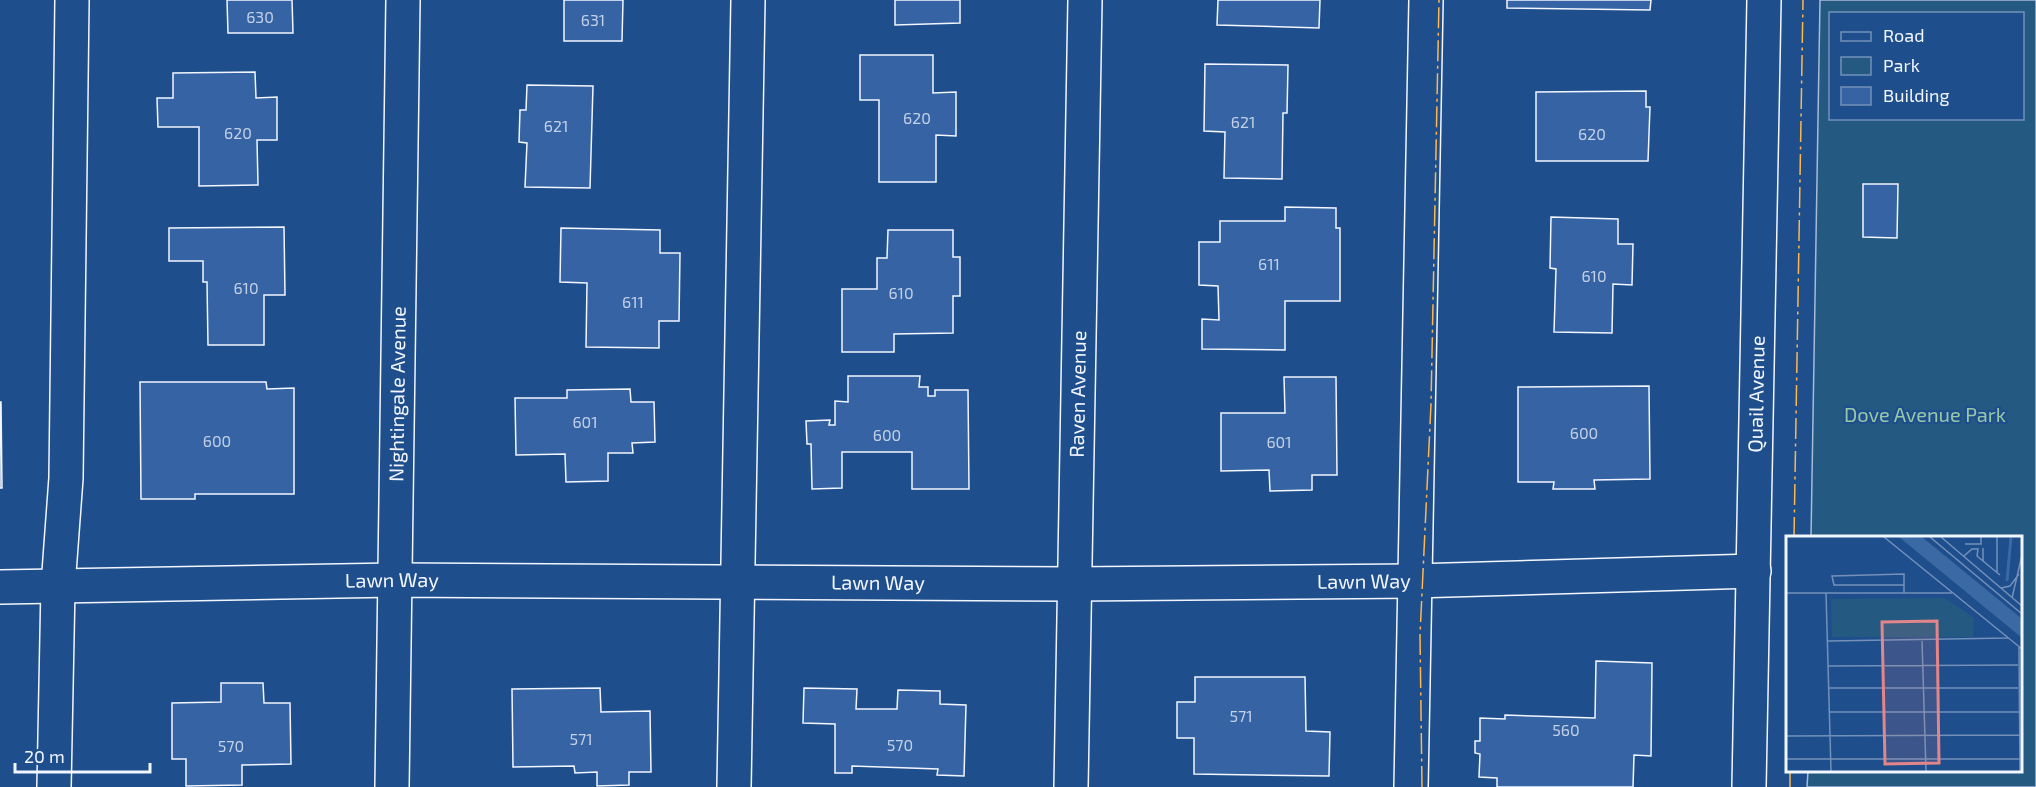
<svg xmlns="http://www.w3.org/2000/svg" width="2036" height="787" viewBox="0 0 2036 787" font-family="'Exo 2',sans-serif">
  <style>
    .green { fill: #245a82; stroke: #a8bbd7; stroke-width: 1.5; fill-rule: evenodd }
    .building { fill: #3563a3; stroke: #f2f6ff; stroke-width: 1.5 }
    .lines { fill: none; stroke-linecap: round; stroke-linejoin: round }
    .minor-casing { stroke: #f2f6ff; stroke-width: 36 }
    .minor { stroke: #1f4e8c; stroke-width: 33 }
    .power { stroke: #ffb74d; stroke-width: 1.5; stroke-dasharray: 21 4.5 3 4.5; stroke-linecap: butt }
    .labels { text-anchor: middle; stroke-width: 4.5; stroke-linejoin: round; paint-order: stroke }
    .number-label { font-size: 16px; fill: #c3d1e8 }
    .street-label { font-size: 20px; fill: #f2f6ff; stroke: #1f4e8c }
    .park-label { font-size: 20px; fill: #97c8a6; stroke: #1f4e8c }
    .inset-river { fill: none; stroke: #3b69a3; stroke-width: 3 }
    .inset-road { fill: none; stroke: #7391ba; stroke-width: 1.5 }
    .view { fill: #e38589; fill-opacity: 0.15; stroke: #e38589; stroke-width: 3 }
    .inset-edge { fill: none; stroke: #f2f6ff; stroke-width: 3 }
  </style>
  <rect width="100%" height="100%" fill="#1f4e8c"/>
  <path class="green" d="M 1820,0 L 2036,0 L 2036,787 L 1807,787 L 1808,771 L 2020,770 L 2020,538 L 1811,538 ZM 1830,14 L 2022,14 L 2022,118 L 1830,118 Z"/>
  <path class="building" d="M 227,0 L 292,0 L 293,33 L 228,33 Z
    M 564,0 L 623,0 L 622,41 L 564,41 Z
    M 895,0 L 960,0 L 960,23 L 895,25 Z
    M 1218,0 L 1320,0 L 1319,28 L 1217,25 Z
    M 1507,0 L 1651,0 L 1650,10 L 1507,8 Z
    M 860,55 L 933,55 L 933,93 L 956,92 L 956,136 L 936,135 L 936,182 L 879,182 L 879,100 L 860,100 Z
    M 1205,64 L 1288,65 L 1287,113 L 1283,113 L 1282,179 L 1224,178 L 1225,132 L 1204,131 Z
    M 255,72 L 256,98 L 277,97 L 277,140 L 257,140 L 258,185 L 199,186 L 199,127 L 158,127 L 157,98 L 173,98 L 173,73 Z
    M 527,85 L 593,86 L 590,188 L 525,187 L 527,143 L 519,142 L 520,110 L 526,110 Z
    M 1646,91 L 1646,107 L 1650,107 L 1648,161 L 1536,161 L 1536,92 Z
    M 1863,184 L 1898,184 L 1897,238 L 1863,237 Z
    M 1285,207 L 1336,208 L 1336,228 L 1340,228 L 1340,301 L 1285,301 L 1285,350 L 1202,349 L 1202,319 L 1219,320 L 1218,286 L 1199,285 L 1199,242 L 1220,242 L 1220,221 L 1285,221 Z
    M 1551,217 L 1618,219 L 1618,244 L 1633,244 L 1632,285 L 1613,284 L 1612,333 L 1554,332 L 1556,269 L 1550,268 Z
    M 284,227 L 285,295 L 264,295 L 264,345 L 208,345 L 207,282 L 203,282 L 203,261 L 169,261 L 169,228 Z
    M 561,228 L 660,230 L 660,253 L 680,253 L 679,321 L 659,321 L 659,348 L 586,347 L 587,283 L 560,282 Z
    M 888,230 L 953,230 L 953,257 L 960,257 L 960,296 L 953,296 L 953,333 L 894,334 L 894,352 L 842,352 L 842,289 L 877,289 L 877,258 L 887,258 Z
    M 848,376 L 920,376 L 919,387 L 928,387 L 928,396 L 935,396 L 935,390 L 968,390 L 969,489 L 912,489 L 912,452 L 842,452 L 842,488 L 812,489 L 811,444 L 807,444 L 806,421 L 830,420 L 829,425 L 835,425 L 835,401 L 848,402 Z
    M 1284,377 L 1336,377 L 1337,475 L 1312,475 L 1312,490 L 1270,491 L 1269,470 L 1221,471 L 1221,413 L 1285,413 Z
    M 140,382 L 266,382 L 267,389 L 294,388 L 294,494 L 195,494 L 195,499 L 141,499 Z
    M 1649,386 L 1650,479 L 1594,480 L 1595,489 L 1553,489 L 1554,482 L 1518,482 L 1518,387 Z
    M 630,389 L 631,402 L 654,402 L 655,442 L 632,443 L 633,453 L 608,453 L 608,481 L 566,482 L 565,454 L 516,455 L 515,398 L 567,398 L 567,390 Z
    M 0,402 L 1,402 L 2,488 L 0,488 Z
    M 1596,661 L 1652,663 L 1651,756 L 1634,755 L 1633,787 L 1497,787 L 1497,778 L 1479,777 L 1480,754 L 1475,753 L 1475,741 L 1480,741 L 1480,718 L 1505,719 L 1505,715 L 1595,718 Z
    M 1195,677 L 1305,677 L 1306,731 L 1330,732 L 1329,776 L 1194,774 L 1194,738 L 1177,738 L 1177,702 L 1195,702 Z
    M 221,683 L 263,683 L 264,703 L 290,703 L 291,764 L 242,765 L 242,785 L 186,786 L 186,759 L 172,759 L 172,703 L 221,702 Z
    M 600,688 L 601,712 L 650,711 L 651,772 L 629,772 L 629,785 L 597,786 L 597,772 L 575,773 L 574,766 L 513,767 L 512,689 Z
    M 804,688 L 857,689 L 856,709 L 897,709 L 898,690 L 940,691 L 940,704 L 966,705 L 964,776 L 937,775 L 938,769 L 852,766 L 852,773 L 835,773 L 835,724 L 803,723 Z"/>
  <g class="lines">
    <defs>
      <g id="minor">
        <path id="s1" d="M 0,587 L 395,580 L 1074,584 L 1414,581 L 1754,571"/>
        <path d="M 54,787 L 58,586 L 66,478 L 72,0"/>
        <path id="s2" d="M 392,787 L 403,0"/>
        <path d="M 734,787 L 748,0"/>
        <path id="s3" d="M 1071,787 L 1085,0"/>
        <path d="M 1411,787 L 1426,0"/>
        <path id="s4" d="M 1749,787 L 1764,0"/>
      </g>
    </defs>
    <use href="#minor" class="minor-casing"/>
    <use href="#minor" class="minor"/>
    <path class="power" d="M 1794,538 L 1803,0
      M 1422,787 L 1420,635 L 1431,404 L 1439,0
      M 1790,787 L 1790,770"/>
  </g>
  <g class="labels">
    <g class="number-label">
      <text x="260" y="23">630</text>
      <text x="593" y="26">631</text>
      <text x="917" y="124">620</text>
      <text x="1243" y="128">621</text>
      <text x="556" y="132">621</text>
      <text x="238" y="139">620</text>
      <text x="1592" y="140">620</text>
      <text x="1269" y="270">611</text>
      <text x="1594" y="282">610</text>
      <text x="246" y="294">610</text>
      <text x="901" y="299">610</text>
      <text x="633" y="308">611</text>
      <text x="585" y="428">601</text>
      <text x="1584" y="439">600</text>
      <text x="887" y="441">600</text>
      <text x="217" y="447">600</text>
      <text x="1279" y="448">601</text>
      <text x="1241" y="722">571</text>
      <text x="1566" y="736">560</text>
      <text x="581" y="745">571</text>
      <text x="900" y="751">570</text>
      <text x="231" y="752">570</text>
    </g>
    <g class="street-label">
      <text dy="7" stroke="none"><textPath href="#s3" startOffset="393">Raven Avenue</textPath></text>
      <text dy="7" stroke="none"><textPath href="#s2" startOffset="393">Nightingale Avenue</textPath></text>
      <text dy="7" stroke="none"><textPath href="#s4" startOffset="393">Quail Avenue</textPath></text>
      <text dy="7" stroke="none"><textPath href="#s1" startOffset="392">Lawn Way</textPath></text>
      <text dy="7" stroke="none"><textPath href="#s1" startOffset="1364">Lawn Way</textPath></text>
      <text dy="7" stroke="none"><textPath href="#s1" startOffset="878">Lawn Way</textPath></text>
    </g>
    <g class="park-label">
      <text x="1925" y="422">Dove Avenue Park</text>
    </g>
  </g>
  <g transform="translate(1786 536)">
    <rect width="236" height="236" fill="#1f4e8c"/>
    <path d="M 159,62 L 188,82 L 187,101 L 46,101 L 45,63 Z" fill="#245a82"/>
    <path d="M 113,1 L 136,1 L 235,82 L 235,101 Z" fill="#3b69a3"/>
    <path class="inset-river" d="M 221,45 L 225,1"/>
    <path class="inset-road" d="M 98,1 L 236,113M 144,1 L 236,78M 155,1 L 236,70M 211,1 L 211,37M 179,8 L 195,8 L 195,1M 178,20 L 186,13 L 192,13 L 191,20 L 197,25 L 197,12M 197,25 L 214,39M 118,49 L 48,49 L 46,40 L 118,38 L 118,57M 215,52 L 224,50 L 233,38M 0,57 L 166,57M 40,57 L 45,235M 226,62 L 236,19M 42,105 L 222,102M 136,105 L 140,235M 233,111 L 234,235M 42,130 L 232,129M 43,152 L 232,152M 44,176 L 233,176M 0,200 L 234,199M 0,223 L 234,223"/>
    <path class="view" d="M 151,85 L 153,227 L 99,228 L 96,86 Z"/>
    <rect width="236" height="236" class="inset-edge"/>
  </g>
  <rect x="1829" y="12" width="195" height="108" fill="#1f4e8c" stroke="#7391ba" stroke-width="1.5"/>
  <rect x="1841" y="32" width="30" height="9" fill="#1f4e8c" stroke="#7391ba" stroke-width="1.5"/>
  <text x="1883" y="42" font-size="18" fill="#f2f6ff">Road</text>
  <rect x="1841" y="57" width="30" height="18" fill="#245a82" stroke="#7391ba" stroke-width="1.5"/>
  <text x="1883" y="72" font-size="18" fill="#f2f6ff">Park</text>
  <rect x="1841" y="87" width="30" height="18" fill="#3563a3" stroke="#7391ba" stroke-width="1.5"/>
  <text x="1883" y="102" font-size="18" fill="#f2f6ff">Building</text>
  <path d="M15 763v9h135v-9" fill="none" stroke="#f2f6ff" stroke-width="3"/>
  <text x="24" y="763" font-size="18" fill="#f2f6ff" stroke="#1f4e8c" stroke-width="4.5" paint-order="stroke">20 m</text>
</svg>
